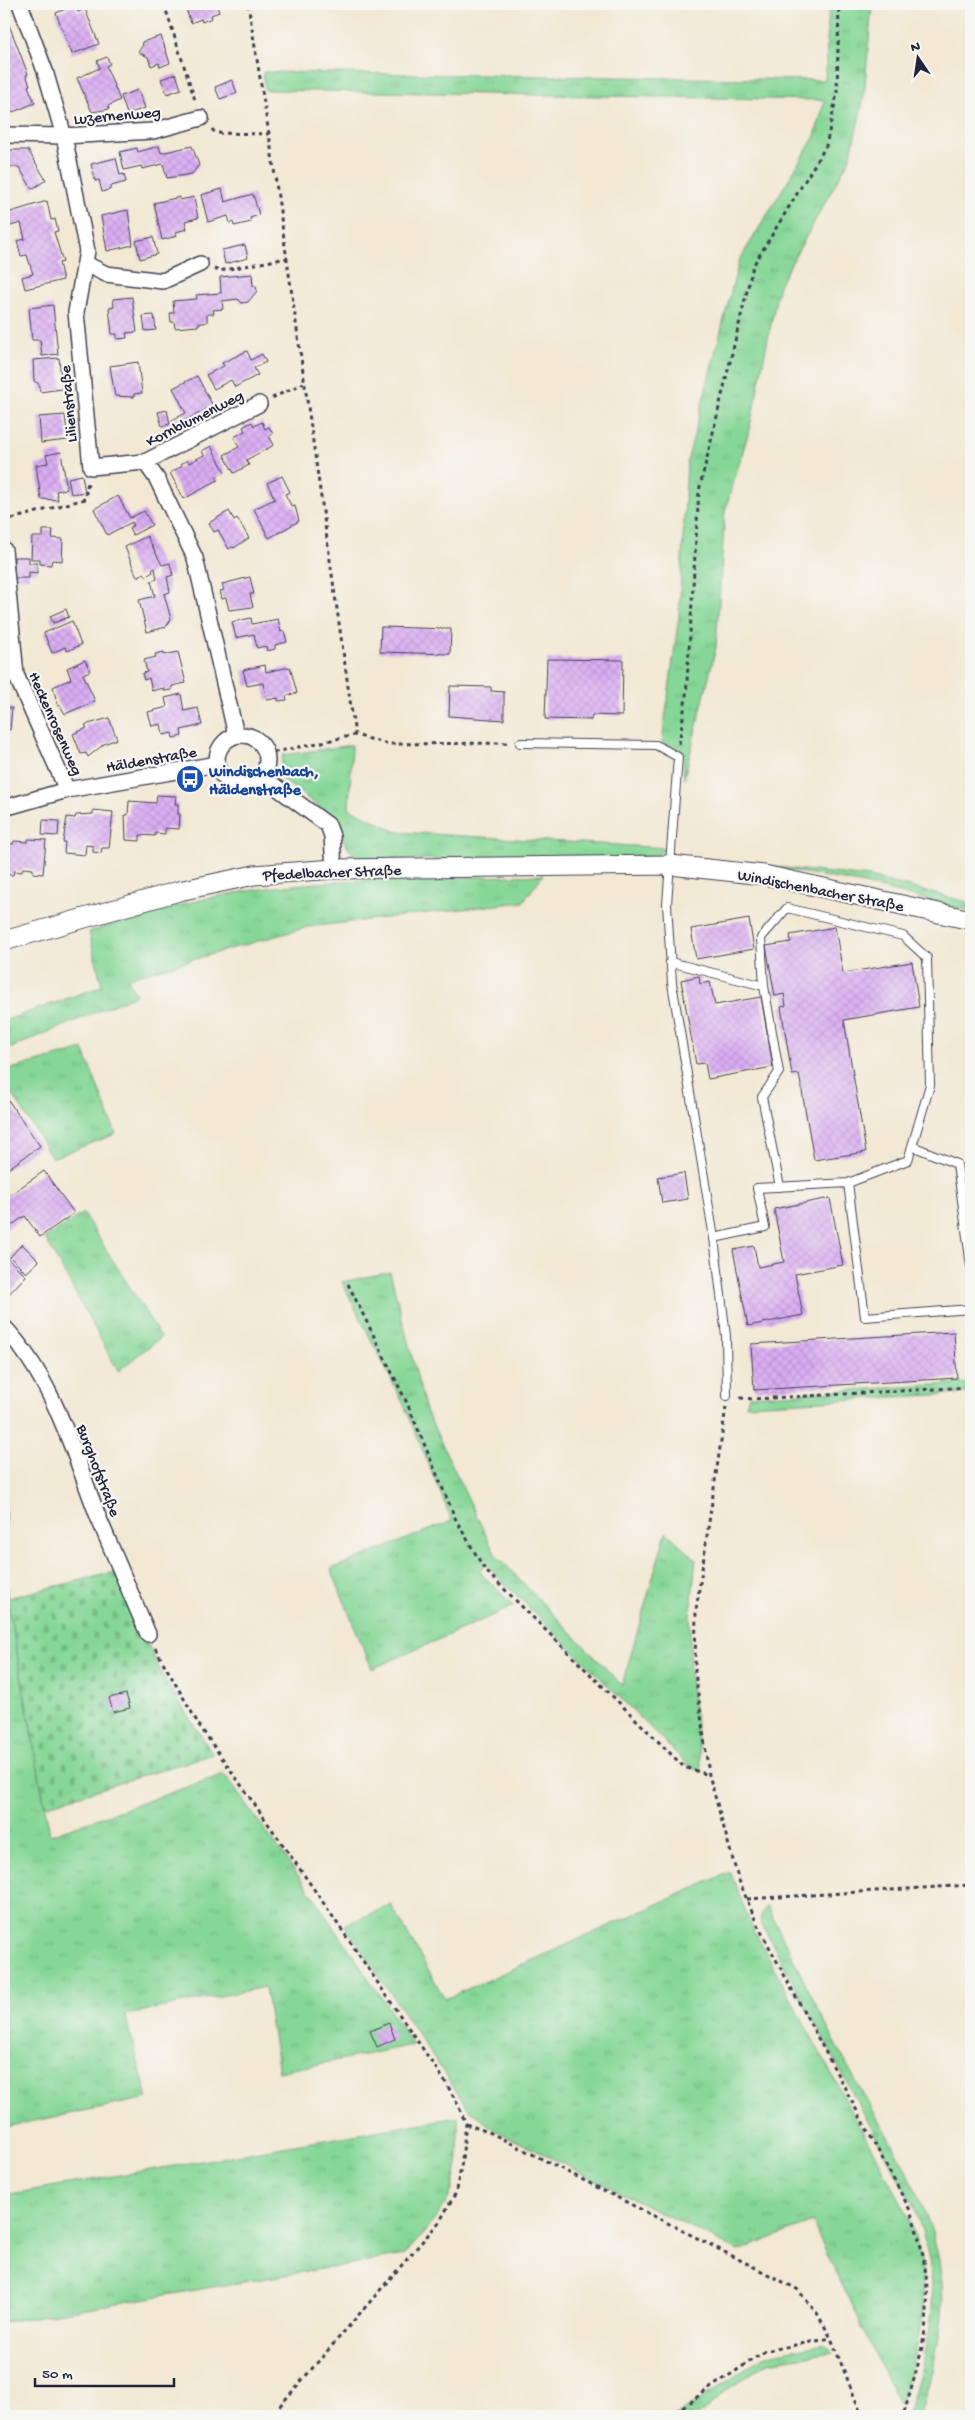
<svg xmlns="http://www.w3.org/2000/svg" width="975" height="2420" viewBox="0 0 975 2420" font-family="'Gochi Hand',sans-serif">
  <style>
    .grass { fill: url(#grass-tufts); stroke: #547c69 }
    .cemetery { fill: url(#cemetery-stones); stroke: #547c69 }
    .building { fill: url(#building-cross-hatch) }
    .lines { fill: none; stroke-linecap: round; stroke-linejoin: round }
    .service-casing { stroke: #414052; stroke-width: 10 }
    .minor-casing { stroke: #414052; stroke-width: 18 }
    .tertiary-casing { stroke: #414052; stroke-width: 21 }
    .path { stroke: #414052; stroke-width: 3; stroke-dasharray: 4 4; stroke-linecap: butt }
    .service { stroke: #fff; stroke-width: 8 }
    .minor { stroke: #fff; stroke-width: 15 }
    .tertiary { stroke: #fff; stroke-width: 19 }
    .labels { text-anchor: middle; stroke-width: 4.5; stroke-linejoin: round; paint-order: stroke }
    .street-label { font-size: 16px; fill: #22223b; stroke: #f6f6f2 }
    .transit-label { font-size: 16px; font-weight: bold; fill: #164399; stroke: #f6f6f2; text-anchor: start }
  </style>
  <defs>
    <pattern id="grass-tufts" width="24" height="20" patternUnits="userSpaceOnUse" patternTransform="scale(1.25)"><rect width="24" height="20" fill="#86d797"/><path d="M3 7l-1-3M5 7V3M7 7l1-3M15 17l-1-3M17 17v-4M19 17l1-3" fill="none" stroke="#73b883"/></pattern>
    <pattern id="cemetery-stones" width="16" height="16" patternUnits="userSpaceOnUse" patternTransform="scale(1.25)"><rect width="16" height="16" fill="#86d797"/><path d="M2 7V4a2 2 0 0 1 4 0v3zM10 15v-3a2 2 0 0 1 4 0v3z" fill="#73b883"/></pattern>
    <pattern id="building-cross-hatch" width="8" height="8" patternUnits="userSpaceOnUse" patternTransform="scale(1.25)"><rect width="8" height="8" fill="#daadf3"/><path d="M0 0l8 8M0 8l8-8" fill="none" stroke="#bb95d1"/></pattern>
  </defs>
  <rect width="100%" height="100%" fill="#f6f6f2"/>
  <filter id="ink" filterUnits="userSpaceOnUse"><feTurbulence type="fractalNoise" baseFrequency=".02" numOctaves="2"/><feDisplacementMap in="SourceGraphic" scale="10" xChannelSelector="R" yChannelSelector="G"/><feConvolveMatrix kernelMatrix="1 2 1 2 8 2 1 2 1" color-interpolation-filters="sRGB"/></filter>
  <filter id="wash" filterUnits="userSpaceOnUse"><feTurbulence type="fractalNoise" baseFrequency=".0096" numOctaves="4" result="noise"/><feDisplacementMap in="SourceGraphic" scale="20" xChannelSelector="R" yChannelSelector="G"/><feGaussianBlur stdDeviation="1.12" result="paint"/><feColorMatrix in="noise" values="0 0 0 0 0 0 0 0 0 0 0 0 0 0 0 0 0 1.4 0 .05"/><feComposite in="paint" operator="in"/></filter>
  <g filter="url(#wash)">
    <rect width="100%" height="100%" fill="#f2e8d3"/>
    <path class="grass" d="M 829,4 L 872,4 L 864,97 L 850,158 L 779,285 L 749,431 L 725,511 L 716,647 L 684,779 L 683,756 L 662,742 L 679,616 L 687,462 L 739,261 L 815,136 L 825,100 L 265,90 L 263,72 L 825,80 Z
      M 352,745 L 349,808 L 397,832 L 667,848 L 654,857 L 363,860 C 345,850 343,841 339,822 L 279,777 L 283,755 Z
      M 765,866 L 870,877 L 971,903 L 971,911 L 860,883 Z
      M 543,875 L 523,902 L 308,927 L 127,978 L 136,995 L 4,1051 L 4,1021 L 102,986 L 89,932 C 141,916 193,899 247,891 C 343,876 446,879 543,875 Z
      M 83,1049 L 116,1134 L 52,1158 L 4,1080 L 4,1071 Z
      M 83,1213 L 161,1337 L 118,1371 L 45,1238 Z
      M 390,1272 L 426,1411 L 495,1554 L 622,1685 L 666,1532 L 696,1559 L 690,1616 L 690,1676 L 702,1772 L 688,1765 L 486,1565 L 479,1571 L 514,1606 L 372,1669 L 331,1569 L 452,1521 L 404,1405 L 342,1282 Z
      M 971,1383 L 971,1393 L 746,1405 L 749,1396 Z
      M 4,1463 L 7,1598 L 50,1835 L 224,1774 L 314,1897 L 413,2045 L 279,2072 L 265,1987 L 125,2015 L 148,2098 L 4,2127 Z
      M 730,1872 L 751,1925 L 905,2210 C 909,2222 915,2234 918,2247 C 932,2302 916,2354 900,2406 L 812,2222 L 738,2251 L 493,2129 L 466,2106 L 345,1925 L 391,1905 L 445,1999 Z
      M 767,1906 C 794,1959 819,2013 847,2065 C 884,2133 935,2203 942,2282 C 946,2328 931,2373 920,2416 L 908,2416 C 932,2332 945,2292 914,2207 L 760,1921 L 762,1913 Z
      M 458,2117 C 458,2141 460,2168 452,2190 C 443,2214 421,2235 405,2255 L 4,2322 L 4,2195 Z
      M 824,2344 L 832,2352 L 768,2362 L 726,2391 L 698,2416 L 676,2416 L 766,2355 Z"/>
    <path class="cemetery" d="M 115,1572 L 165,1681 L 213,1754 L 45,1806 L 7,1598 Z"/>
    <g id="blocks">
      <path class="building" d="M 184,4 L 216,4 L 219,12 L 211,15 L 212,18 L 202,22 L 201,19 L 191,23 Z
        M 75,5 L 78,12 L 85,9 L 99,44 L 72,54 L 56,13 Z
        M 4,12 L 28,74 L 26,75 L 30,85 L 28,86 L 35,103 L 8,114 L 4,103 Z
        M 161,36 L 170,63 L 160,67 L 159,63 L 151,66 L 148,57 L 138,52 L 143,45 L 142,42 Z
        M 107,57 L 110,64 L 106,66 L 120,100 L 108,106 L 109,109 L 92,112 L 77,78 L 100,68 L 97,61 Z
        M 176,74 L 181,89 L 167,94 L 161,79 Z
        M 232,80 L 237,93 L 220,99 L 215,87 Z
        M 138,90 L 145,108 L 127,114 L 121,96 Z
        M 159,146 L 161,153 L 192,146 L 199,165 L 192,174 L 167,178 L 163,164 L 142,169 L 141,166 L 124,170 L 120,152 L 137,148 L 138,152 Z
        M 9,150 L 28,150 L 46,180 L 32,189 L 19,167 L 9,167 Z
        M 116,158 L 120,175 L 124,174 L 126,182 L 111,186 L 111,189 L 102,192 L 99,180 L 95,181 L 91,164 Z
        M 222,189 L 225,202 L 253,194 L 259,215 L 250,218 L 251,222 L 234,226 L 233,222 L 230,223 L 228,216 L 208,222 L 201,195 Z
        M 180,197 L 180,200 L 194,197 L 198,218 L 185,221 L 187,229 L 176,232 L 177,236 L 162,240 L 154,203 Z
        M 47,201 L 51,220 L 55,219 L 58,231 L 54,232 L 63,262 L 59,263 L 63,280 L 25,289 L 22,277 L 33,274 L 27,255 L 21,256 L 17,241 L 25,239 L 21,223 L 7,227 L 4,214 Z
        M 128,210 L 133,245 L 107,251 L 101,216 Z
        M 153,237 L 157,254 L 140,259 L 136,241 Z
        M 245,245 L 248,258 L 225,264 L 222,250 Z
        M 252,274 L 253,286 L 256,286 L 257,291 L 248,302 L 242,303 L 238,299 L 222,301 L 223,309 L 213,310 L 214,314 L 207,314 L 207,322 L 198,324 L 198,326 L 175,328 L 174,322 L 171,322 L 170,313 L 174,313 L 173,301 L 197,299 L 196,295 L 221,293 L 220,277 Z
        M 132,297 L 137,332 L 126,333 L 127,338 L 117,339 L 117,334 L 112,334 L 109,308 L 114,307 L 113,299 Z
        M 53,305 L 58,354 L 42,356 L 40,340 L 32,340 L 29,308 Z
        M 154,315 L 156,330 L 145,331 L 143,316 Z
        M 247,351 L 251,360 L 262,354 L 266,362 L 254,368 L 258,375 L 235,387 L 231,380 L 214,389 L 206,375 L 224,366 L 222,363 Z
        M 59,358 L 62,389 L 40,392 L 39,384 L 34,381 L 33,360 Z
        M 138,362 L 142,393 L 134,394 L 134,397 L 115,396 L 110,366 Z
        M 197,376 L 213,406 L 175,426 L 172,420 L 186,413 L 173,388 Z
        M 167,410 L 170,424 L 162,426 L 158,412 Z
        M 65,415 L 68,440 L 41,443 L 39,417 Z
        M 252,422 L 254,426 L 262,422 L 265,429 L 269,427 L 273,434 L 269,436 L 274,445 L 246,460 L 249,465 L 234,473 L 224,455 L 239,447 L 234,437 L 245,431 L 243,427 Z
        M 211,446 L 225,472 L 216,477 L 218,480 L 184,499 L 170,473 L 182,466 L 181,464 L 187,460 L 189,463 L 204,455 L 202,451 Z
        M 61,452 L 67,489 L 56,491 L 58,500 L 41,499 L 36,465 L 48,463 L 46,455 Z
        M 82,475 L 85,492 L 71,494 L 68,478 Z
        M 282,476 L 290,492 L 285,494 L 292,507 L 295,506 L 299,521 L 269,538 L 254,509 L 275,499 L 267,483 Z
        M 118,496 L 130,518 L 144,511 L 152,525 L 133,535 L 129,528 L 134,525 L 132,522 L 107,535 L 94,509 Z
        M 229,511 L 234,520 L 237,518 L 249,538 L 234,548 L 232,547 L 229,549 L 218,530 L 214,532 L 209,523 Z
        M 43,530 L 53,530 L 52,538 L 63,539 L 62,561 L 52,560 L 51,565 L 40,564 L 40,559 L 31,559 L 32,537 L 43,537 Z
        M 147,536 L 162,565 L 170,563 L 173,575 L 167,577 L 170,592 L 164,594 L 171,619 L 166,627 L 147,632 L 139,600 L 155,596 L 151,581 L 157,579 L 155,568 L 152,570 L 153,572 L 146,576 L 144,573 L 137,577 L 125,547 Z
        M 14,557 L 29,557 L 29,563 L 37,563 L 37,573 L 29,572 L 29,578 L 14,578 Z
        M 250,577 L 254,594 L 250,594 L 253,607 L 229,610 L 226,598 L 222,599 L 220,591 L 224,590 L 222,584 Z
        M 66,609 L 69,617 L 53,623 L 50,616 Z
        M 251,618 L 252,624 L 278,619 L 281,632 L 284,631 L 287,642 L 275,645 L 275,649 L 267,651 L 266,646 L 257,648 L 254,634 L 236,638 L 232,622 Z
        M 72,621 L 81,645 L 67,651 L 65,647 L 52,653 L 44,633 Z
        M 381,627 L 451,629 L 450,654 L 380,652 Z
        M 164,652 L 164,655 L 178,652 L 186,683 L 172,686 L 172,690 L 164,691 L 164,688 L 152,691 L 149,678 L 144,680 L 142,673 L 147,672 L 144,660 L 156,657 L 155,654 Z
        M 547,659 L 623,660 L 622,716 L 592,715 L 591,720 L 545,719 Z
        M 85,660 L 90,671 L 83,674 L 95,701 L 65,714 L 60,705 L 58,706 L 53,687 L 71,679 L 67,668 Z
        M 265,665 L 266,672 L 290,667 L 297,693 L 286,696 L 287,700 L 278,701 L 278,698 L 267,700 L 263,683 L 247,686 L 243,670 Z
        M 450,686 L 491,687 L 491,691 L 504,692 L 504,720 L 449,716 Z
        M 181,694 L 184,711 L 198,708 L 202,725 L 181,730 L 182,736 L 173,738 L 172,733 L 163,735 L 161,724 L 152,726 L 148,712 L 167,707 L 165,698 Z
        M 4,707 L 12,708 L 10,730 L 4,729 Z
        M 109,718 L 117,739 L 104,744 L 88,757 L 86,753 L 81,754 L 73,734 L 87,728 L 85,725 Z
        M 157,795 L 176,796 L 175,804 L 178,804 L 178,814 L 180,814 L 179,829 L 165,828 L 165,834 L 155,833 L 155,836 L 140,835 L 140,841 L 126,840 L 125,815 L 128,815 L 129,801 L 156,803 Z
        M 93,810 L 113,812 L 109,848 L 102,848 L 101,853 L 93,852 L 93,846 L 86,845 L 85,855 L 64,853 L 65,842 L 63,842 L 67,817 L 75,818 L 76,815 L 93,814 Z
        M 43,820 L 59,821 L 58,836 L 42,835 Z
        M 28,839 L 46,840 L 43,874 L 33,873 L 33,869 L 23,868 L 22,872 L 14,871 L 13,875 L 4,874 L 4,843 L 13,844 L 14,841 L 28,842 Z
        M 749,919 L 754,949 L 696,959 L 691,929 Z
        M 835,927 L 843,973 L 912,962 L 919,1007 L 844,1020 L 866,1152 L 814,1160 L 799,1074 L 792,1075 L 781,1007 L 786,1006 L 784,994 L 775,996 L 766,946 L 791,942 L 790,935 Z
        M 699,976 L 700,984 L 710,982 L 715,1005 L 761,997 L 773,1067 L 708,1079 L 705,1063 L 696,1064 L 681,980 Z
        M 4,1094 L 40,1146 L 5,1171 L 4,1170 Z
        M 44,1171 L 74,1213 L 40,1237 L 25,1216 L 5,1230 L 4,1199 Z
        M 684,1173 L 688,1199 L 662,1203 L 658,1177 Z
        M 830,1198 L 843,1265 L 795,1274 L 803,1315 L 748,1326 L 733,1250 L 754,1246 L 758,1267 L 784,1262 L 774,1209 Z
        M 22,1244 L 39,1261 L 26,1273 L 10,1257 Z
        M 4,1255 L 26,1276 L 4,1299 Z
        M 954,1332 L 957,1378 L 754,1390 L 751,1344 Z
        M 126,1694 L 130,1708 L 113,1712 L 109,1698 Z
        M 389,2023 L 395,2039 L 377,2047 L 370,2031 Z"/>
    </g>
  </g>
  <g filter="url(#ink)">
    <use href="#blocks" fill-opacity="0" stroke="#414052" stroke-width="1"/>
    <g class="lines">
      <defs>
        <path id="service" d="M 520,743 L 656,745 L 678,757 L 667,904 L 672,983 L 714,1238 L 726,1336 L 727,1396
          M 670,962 L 764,986 L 779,1072 L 762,1097 L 780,1187
          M 764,986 L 761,938 L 787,908 L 903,936 L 927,958 L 930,1085 L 908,1160 L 848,1183
          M 912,1146 L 957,1164 L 971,1266
          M 714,1238 L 765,1227 L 757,1188 L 848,1183 L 865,1317 L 971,1309"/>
        <path id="minor" d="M 20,4 L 45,71 L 64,136 L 87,251 L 76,312 L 91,467 L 145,462 L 157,479 L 195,558 L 236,735
          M 4,135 L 64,136 L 153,131 L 201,118
          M 86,264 L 106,274 L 163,281 L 200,264
          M 145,462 L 259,404
          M 4,550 L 16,675 L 67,790
          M217 760a25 25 0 1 1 50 0a25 25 0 1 1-50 0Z
          M 261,776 L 328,825 L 332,836 L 334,869
          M 4,808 L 67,790 L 217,764
          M 4,1327 C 54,1380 73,1452 99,1519 C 115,1557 132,1596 148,1634"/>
        <path id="tertiary" d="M 4,941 L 179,891 L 254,875 L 334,869 L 670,865 L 764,875 L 971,920"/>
      </defs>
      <use href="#service" class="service-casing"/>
      <use href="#minor" class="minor-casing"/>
      <use href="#tertiary" class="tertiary-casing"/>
      <path class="path" d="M 164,4 L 196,103
        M 248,4 L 269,134 L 355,735
        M 212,129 L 215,133 L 269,134
        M 214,269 L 219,271 L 287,258
        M 272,398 L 304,383
        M 4,521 L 85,499 L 88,482
        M 679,744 L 686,697 L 699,491 L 753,266 L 826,146 L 837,93 L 839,4
        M 266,754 L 355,735 L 388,744 L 509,743
        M 348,1284 L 407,1403 L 456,1520 L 485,1570 L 684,1767 L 709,1775
        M 740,1398 L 753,1399 L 971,1387
        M 726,1407 L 696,1610 L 695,1672 L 709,1775 L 738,1878 L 757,1924 L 910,2210 C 939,2293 928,2335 903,2416
        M 155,1648 L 199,1725 L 318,1895 L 446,2083 L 458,2105 L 466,2124 L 461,2168 L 455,2194 L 440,2221 L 271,2416
        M 747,1899 L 971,1885
        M 466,2124 L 491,2133 L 797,2289 L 817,2313 L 831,2338 L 862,2416
        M 669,2416 L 765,2351 L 831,2338"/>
      <use href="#service" class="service"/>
      <use href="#minor" class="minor"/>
      <use href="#tertiary" class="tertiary"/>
    </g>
  </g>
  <defs>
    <symbol id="bus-disc" viewBox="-11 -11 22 22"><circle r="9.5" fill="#1a4fb4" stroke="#f6f6f2"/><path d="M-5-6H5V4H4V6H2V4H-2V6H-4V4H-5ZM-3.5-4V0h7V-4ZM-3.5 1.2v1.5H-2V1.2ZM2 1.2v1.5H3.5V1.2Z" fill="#fff"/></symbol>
  </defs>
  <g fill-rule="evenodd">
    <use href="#bus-disc" x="174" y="763" width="32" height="32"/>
  </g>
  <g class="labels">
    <g class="street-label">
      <text transform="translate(117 114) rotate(-5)" y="6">Luzernenweg</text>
      <text transform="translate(67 404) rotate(-95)" y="6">Lilienstraße</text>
      <text transform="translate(194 417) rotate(-27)" y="6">Kornblumenweg</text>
      <text transform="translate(57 723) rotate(66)" y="6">Heckenrosenweg</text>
      <text transform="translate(151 758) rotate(-10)" y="6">Häldenstraße</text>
      <text transform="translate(332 871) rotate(-2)" y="6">Pfedelbacher Straße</text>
      <text transform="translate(821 889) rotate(11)" y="6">Windischenbacher Straße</text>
      <text transform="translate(100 1470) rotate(69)" y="6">Burghofstraße</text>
    </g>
    <g class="transit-label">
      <text x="209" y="776">Windischenbach,<tspan x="209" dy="18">Häldenstraße</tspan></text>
    </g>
  </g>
  <rect width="975" height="2420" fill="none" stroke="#f6f6f2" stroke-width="20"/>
  <g transform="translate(918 58) rotate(347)" stroke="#f6f6f2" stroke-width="4" paint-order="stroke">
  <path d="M0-4L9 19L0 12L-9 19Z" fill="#22223b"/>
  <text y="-8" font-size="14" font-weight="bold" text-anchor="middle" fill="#22223b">N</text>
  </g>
  <path d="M35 2378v8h139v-8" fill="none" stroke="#22223b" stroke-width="2.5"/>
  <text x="42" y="2378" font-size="15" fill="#22223b" stroke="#f6f6f2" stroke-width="4" paint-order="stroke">50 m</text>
</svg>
